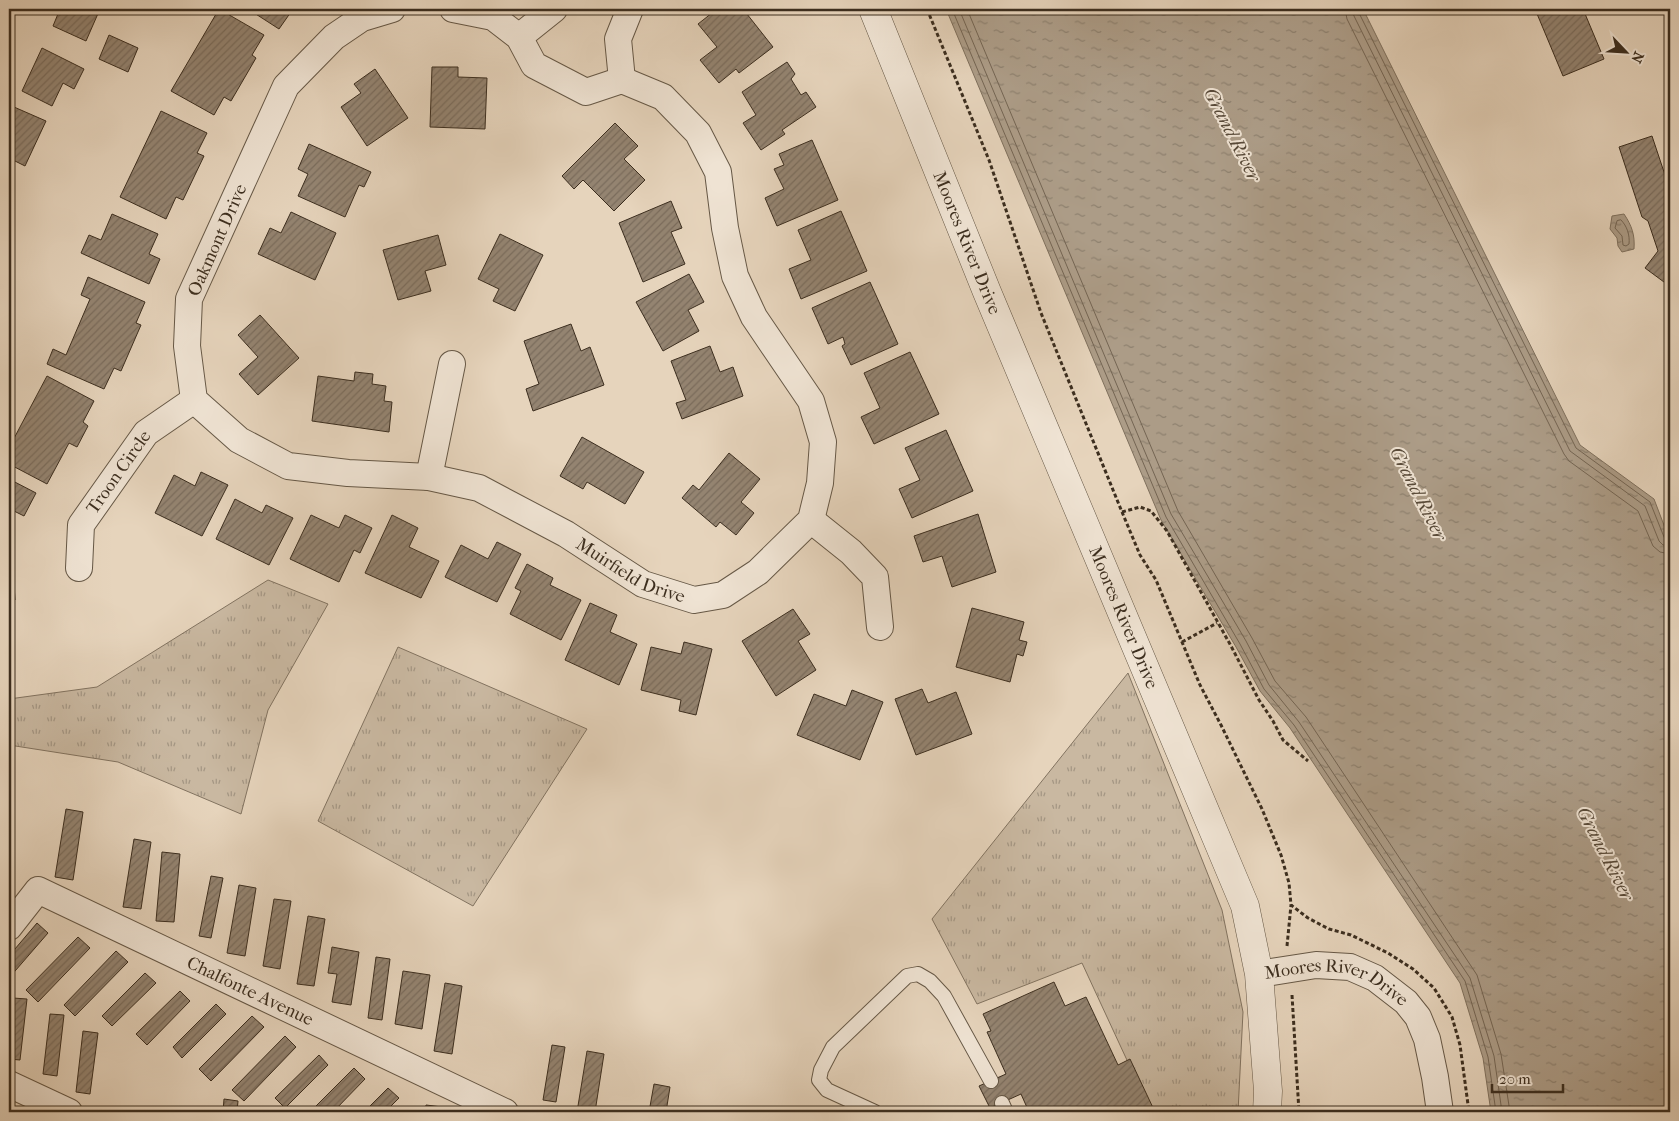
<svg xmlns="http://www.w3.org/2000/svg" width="1679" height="1121" viewBox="0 0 1679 1121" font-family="'IM FELL French Canon',serif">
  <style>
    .grass { fill: url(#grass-tufts); stroke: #827360 }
    .water { fill: url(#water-ripples); stroke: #7f705d }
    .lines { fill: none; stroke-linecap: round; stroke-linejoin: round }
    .shore { stroke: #746553; stroke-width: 1 }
    .building { fill: url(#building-hatch); stroke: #3c2e1f }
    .service-casing { stroke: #665846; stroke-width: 16 }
    .minor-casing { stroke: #665846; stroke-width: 28 }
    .tertiary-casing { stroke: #665846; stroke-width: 29 }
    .path { stroke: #3c2e1f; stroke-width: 3; stroke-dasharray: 4 2.5; stroke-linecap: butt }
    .service { stroke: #efe3d3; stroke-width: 14 }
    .minor { stroke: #efe3d3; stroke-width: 26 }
    .tertiary { stroke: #efe3d3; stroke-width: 28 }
    .labels { text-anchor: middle; stroke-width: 4; stroke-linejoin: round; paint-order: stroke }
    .street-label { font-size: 18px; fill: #3c2e1f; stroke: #efe3d3 }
    .water-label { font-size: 19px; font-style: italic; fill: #584a39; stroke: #efe3d3 }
  </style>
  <defs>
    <pattern id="grass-tufts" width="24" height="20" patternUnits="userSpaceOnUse" patternTransform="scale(1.25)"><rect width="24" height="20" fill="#c9b8a1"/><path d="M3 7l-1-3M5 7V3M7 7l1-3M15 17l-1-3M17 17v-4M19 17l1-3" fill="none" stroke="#a49683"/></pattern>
    <pattern id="water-ripples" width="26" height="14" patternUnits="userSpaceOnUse" patternTransform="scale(1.25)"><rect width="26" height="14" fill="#ac9c87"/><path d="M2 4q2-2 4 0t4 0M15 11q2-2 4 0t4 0" fill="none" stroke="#8d806e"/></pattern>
    <pattern id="building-hatch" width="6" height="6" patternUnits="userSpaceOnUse" patternTransform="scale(1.25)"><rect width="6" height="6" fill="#948471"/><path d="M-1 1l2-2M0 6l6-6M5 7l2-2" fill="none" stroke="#7a6c5c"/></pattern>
  </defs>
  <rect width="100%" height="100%" fill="#e6d4bc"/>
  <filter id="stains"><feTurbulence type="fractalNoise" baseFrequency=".004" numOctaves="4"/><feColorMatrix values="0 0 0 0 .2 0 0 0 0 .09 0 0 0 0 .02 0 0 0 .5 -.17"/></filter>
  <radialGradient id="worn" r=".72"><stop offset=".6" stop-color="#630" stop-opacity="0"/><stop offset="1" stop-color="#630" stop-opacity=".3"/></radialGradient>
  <path class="grass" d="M 268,580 L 328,604 L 268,710 L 241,814 L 118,762 L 9,745 L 9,699 L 97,687 Z
    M 398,647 L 587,729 L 473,906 L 318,821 Z
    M 1128,673 L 1222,910 L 1243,1012 L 1238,1112 L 1151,1112 L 1082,963 L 977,1004 L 932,919 Z"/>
  <path class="water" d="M 946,9 L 1363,9 L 1580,445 L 1654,499 L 1670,541 L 1670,1112 L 1491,1112 L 1483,1058 L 1460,983 L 1290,728 L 1260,691 L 1236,647 L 1161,520 Z
    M 1624,214 C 1632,226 1635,235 1634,249 L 1622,252 L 1618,246 L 1617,238 L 1610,229 L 1612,216 Z"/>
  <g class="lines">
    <path class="shore" d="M 952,9 L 1166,517 L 1240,644 L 1264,689 L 1294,725 L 1465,981 L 1488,1057 L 1496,1112
      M 959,9 L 1171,514 L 1246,641 L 1269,685 L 1299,722 L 1470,978 L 1494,1056 L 1502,1112
      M 967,9 L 1178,511 L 1252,638 L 1275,681 L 1306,717 L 1477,975 L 1501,1054 L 1510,1112
      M 1345,9 L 1347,19 L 1564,454 L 1569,461 L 1638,511 L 1653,546 L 1660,552 L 1670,554
      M 1352,9 L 1354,16 L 1570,451 L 1645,506 L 1659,541 L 1663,545 L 1670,546
      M 1359,9 L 1359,13 L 1576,448 L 1650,502 L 1664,537 L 1666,540 L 1670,540
      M 1621,220 C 1627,226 1630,235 1629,244 L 1626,246 L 1623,245 L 1622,236 L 1615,228 L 1617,221 Z"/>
  </g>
  <path class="building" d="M 60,9 L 100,9 L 86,41 L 53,26 Z
    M 219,9 L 264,35 L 252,55 L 256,58 L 231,101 L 224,97 L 214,115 L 171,91 Z
    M 248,9 L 293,9 L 279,29 Z
    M 717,9 L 743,9 L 773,47 L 739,73 L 736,69 L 719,83 L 700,60 L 717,47 L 698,24 Z
    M 1535,9 L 1583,9 L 1604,59 L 1563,76 Z
    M 109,35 L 138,48 L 128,72 L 99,59 Z
    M 42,48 L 84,69 L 74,89 L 63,83 L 52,106 L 22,91 Z
    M 787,62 L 795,74 L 791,79 L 801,95 L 806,92 L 816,107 L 782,130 L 785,134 L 761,150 L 743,123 L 756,115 L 742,92 Z
    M 432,67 L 458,67 L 458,77 L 487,78 L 485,129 L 430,127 Z
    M 375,69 L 408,118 L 367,146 L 341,107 L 361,93 L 354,84 Z
    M 14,107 L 46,121 L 25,166 L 9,158 L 9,119 Z
    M 161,111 L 207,133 L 197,153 L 204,156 L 183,200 L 176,197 L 166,219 L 120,197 Z
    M 615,123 L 638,146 L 624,159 L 645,180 L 614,211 L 583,180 L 574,189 L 562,176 Z
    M 1652,136 L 1670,190 L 1670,282 L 1668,285 L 1645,268 L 1658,251 L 1648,221 L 1642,217 L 1619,147 Z
    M 812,140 L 838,200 L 777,226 L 765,198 L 784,189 L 774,169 L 784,165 L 779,154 Z
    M 309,144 L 371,172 L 364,187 L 359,185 L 345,217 L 298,196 L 308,174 L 298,169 Z
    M 671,201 L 682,228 L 671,232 L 685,264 L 643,282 L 619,223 Z
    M 841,211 L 867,271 L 801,299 L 789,269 L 811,260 L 798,230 Z
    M 291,212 L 336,233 L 315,280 L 258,254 L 270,228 L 281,233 Z
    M 112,214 L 158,234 L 149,254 L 160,259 L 149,284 L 81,253 L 89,235 L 101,240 Z
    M 500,234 L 543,255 L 515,311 L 493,301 L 499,289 L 478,279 Z
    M 438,235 L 446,265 L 425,271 L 431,291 L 398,300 L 383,250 Z
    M 689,274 L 704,302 L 688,310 L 699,331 L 663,351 L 636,302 Z
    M 88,277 L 145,302 L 136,323 L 141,325 L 121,371 L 114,368 L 104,389 L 47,364 L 53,349 L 66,355 L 90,299 L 81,295 Z
    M 870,282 L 898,344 L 851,365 L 842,346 L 845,344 L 843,337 L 828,344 L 812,308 Z
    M 260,315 L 299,358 L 258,395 L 239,374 L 258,357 L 238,335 Z
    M 571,324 L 581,351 L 590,347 L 604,385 L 533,411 L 526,389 L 539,384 L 524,341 Z
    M 710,346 L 720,372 L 733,367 L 743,396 L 682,419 L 676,403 L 686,400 L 671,361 Z
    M 910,352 L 939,414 L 874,444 L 861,417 L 880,408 L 864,373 Z
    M 355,372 L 373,374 L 372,384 L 386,386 L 384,401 L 392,402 L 389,432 L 312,421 L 318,376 L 354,381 Z
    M 47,376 L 94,401 L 83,422 L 88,426 L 77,447 L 69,443 L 47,484 L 9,464 L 9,443 L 11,444 Z
    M 946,430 L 973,491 L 912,518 L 899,489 L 920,480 L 905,448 Z
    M 582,437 L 644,472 L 625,504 L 587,482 L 583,489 L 560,476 Z
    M 729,453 L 760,479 L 741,502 L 754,513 L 736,535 L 720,522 L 716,527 L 682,498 L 693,485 L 699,490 Z
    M 201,472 L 228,485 L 202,536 L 155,513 L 174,475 L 195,486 Z
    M 9,479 L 36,493 L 24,516 L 14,511 L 9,521 Z
    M 235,499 L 262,513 L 266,505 L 293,518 L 269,565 L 216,539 Z
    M 978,514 L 996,572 L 952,587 L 942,556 L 923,562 L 914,536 Z
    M 311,515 L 339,528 L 345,515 L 372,528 L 360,553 L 354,550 L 339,582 L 290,559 Z
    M 392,515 L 418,528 L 409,547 L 439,561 L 421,598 L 365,573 Z
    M 497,542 L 521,554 L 497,602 L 445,577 L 461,545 L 488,559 Z
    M 527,564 L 553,578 L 550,585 L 581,600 L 561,640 L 510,614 L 521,591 L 515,588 Z
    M 9,568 L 13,568 L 15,600 L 9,600 Z
    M 590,603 L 617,615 L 610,632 L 637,644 L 619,685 L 565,660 Z
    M 972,608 L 1024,622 L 1019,640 L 1027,642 L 1023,656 L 1017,654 L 1010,682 L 956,667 Z
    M 793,609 L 810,634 L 798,641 L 816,670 L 776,696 L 742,641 Z
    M 684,642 L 712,649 L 696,715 L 679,711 L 681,700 L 641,690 L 651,647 L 681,654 Z
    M 922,689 L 928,703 L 956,692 L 972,734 L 916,755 L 895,699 Z
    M 852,690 L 883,702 L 860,760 L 797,735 L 814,694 L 846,706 Z
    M 66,809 L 83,812 L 73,880 L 55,877 Z
    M 134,839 L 151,842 L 141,909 L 123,907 Z
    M 162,852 L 180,854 L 174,922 L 156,921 Z
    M 211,876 L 223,878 L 211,938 L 199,936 Z
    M 239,885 L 256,888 L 245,956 L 227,953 Z
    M 274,899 L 291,901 L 280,969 L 263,966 Z
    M 308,916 L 325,919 L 314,986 L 297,984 Z
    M 37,923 L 48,933 L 9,978 L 9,956 Z
    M 78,937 L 90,948 L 38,1002 L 26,990 Z
    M 332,947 L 359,952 L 351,1005 L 332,1002 L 337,974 L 328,973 Z
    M 116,951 L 128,962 L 75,1016 L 64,1005 Z
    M 376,957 L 390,959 L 382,1020 L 368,1018 Z
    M 403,971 L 430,975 L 422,1029 L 395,1024 Z
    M 145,973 L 156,983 L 112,1026 L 102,1016 Z
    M 1054,982 L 1065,1006 L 1086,997 L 1118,1065 L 1130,1059 L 1155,1112 L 1029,1112 L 1021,1094 L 990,1108 L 979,1086 L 1006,1074 L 987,1032 L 991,1031 L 983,1014 Z
    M 445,983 L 462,986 L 452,1054 L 434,1051 Z
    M 180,991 L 190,1001 L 147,1045 L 136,1034 Z
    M 13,998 L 27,999 L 20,1060 L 9,1059 L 9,1033 Z
    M 216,1004 L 226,1014 L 182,1058 L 173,1047 Z
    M 50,1014 L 64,1015 L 57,1076 L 43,1074 Z
    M 252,1016 L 264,1027 L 211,1081 L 199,1069 Z
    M 83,1031 L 98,1033 L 90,1094 L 76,1092 Z
    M 285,1036 L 296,1047 L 244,1101 L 232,1090 Z
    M 552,1045 L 565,1047 L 556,1102 L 543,1100 Z
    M 587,1051 L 604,1054 L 595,1112 L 577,1112 Z
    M 319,1055 L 328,1065 L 285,1108 L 275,1098 Z
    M 354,1068 L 365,1079 L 333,1112 L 310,1112 Z
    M 654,1084 L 670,1087 L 666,1112 L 649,1112 Z
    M 388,1088 L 399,1098 L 385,1112 L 364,1112 Z
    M 224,1099 L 238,1101 L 237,1112 L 223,1112 Z
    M 426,1105 L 442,1107 L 441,1112 L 425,1112 Z
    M 690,1109 L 704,1112 L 690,1112 Z"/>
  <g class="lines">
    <defs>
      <path id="service" d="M 1002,1103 L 1006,1112
        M 875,1112 L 827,1090 L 819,1080 L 821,1070 L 833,1047 L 907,976 L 918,974 L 930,981 L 944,996 L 991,1081"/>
      <g id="minor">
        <path id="s1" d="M 392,9 L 362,18 L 334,37 L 286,86 L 189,299 L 187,346 L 194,400 L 239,440 L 288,466 L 348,473 L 429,477 L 479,488 L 566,534 L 643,584 L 694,600 L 723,595 L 758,572 L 811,520 L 820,483 L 823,442 L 811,401 L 754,317 L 735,276 L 725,228 L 718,172 L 698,133 L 663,97 L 622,80 L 586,92 L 534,65 L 519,37 L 493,17 L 453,9"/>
        <path d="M 519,37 L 554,9"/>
        <path d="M 622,80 L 618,39 L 630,9"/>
        <path d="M 429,477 L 452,364"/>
        <path d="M 811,520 L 851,552 L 875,577 L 880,627"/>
        <path id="s2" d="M 79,568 L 81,525 L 146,433 L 194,400"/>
        <path id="s3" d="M 9,927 L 38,890 L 505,1112"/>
        <path id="s4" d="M 1259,974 L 1316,965 L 1350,967 L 1375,978 L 1406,1002 L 1418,1017 L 1427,1039 L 1435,1077 L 1440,1112"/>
        <path d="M 9,1084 L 69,1112"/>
      </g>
      <g id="tertiary">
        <path id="s5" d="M 873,9 L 987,292 L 1245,906 L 1259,974 L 1268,1091 L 1267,1112"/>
      </g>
    </defs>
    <use href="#service" class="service-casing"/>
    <use href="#minor" class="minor-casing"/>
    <use href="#tertiary" class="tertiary-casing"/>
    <path class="path" d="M 927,9 L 989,160 L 1041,313 L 1122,512 L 1140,555 L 1156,580 L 1200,685 L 1221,725 L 1262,809 L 1281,855 L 1289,883 L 1291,905 L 1308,918 L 1329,929 L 1351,935 L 1388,953 L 1413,969 L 1434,988 L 1452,1017 L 1460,1045 L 1469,1112
      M 1122,512 L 1140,507 L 1151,511 L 1167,531 L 1231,646 L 1259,700 L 1273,721 L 1283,740 L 1308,761
      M 1182,642 L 1217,623
      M 1287,946 L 1291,905
      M 1292,995 L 1299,1112"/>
    <use href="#service" class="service"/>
    <use href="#minor" class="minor"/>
    <use href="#tertiary" class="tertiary"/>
  </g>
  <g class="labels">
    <g class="street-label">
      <text transform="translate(217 240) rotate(-66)" y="6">Oakmont Drive</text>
      <text dy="6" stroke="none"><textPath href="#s5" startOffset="252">Moores River Drive</textPath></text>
      <text dy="6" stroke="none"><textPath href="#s2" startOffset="108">Troon Circle</textPath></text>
      <text dy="6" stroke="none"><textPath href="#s1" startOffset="951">Muirfield Drive</textPath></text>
      <text dy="6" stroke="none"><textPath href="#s5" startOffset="658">Moores River Drive</textPath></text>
      <text dy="6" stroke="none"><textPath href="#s4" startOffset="82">Moores River Drive</textPath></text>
      <text dy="6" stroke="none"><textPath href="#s3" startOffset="282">Chalfonte Avenue</textPath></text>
    </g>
    <g class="water-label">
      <text transform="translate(1233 134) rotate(63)" y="7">Grand River</text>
      <text transform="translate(1419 493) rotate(63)" y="7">Grand River</text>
      <text transform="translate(1606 853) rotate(63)" y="7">Grand River</text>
    </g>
  </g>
  <rect width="1679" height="1121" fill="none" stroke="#e6d4bc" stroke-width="30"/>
  <rect x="10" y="10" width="1659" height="1101" fill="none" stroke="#3c2e1f" stroke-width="2.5"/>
  <rect x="15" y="15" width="1649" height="1091" fill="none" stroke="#3c2e1f"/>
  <g transform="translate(1626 52) rotate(115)" stroke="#efe3d3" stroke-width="4" paint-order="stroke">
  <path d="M0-4L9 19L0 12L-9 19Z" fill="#3c2e1f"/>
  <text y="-8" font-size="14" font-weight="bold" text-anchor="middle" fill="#3c2e1f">N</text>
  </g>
  <path d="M1492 1084v8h71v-8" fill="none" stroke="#3c2e1f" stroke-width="2.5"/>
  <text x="1499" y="1084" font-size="15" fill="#3c2e1f" stroke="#efe3d3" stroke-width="4" paint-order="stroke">20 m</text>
  <rect width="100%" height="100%" filter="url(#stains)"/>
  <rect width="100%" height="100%" fill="url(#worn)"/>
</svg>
